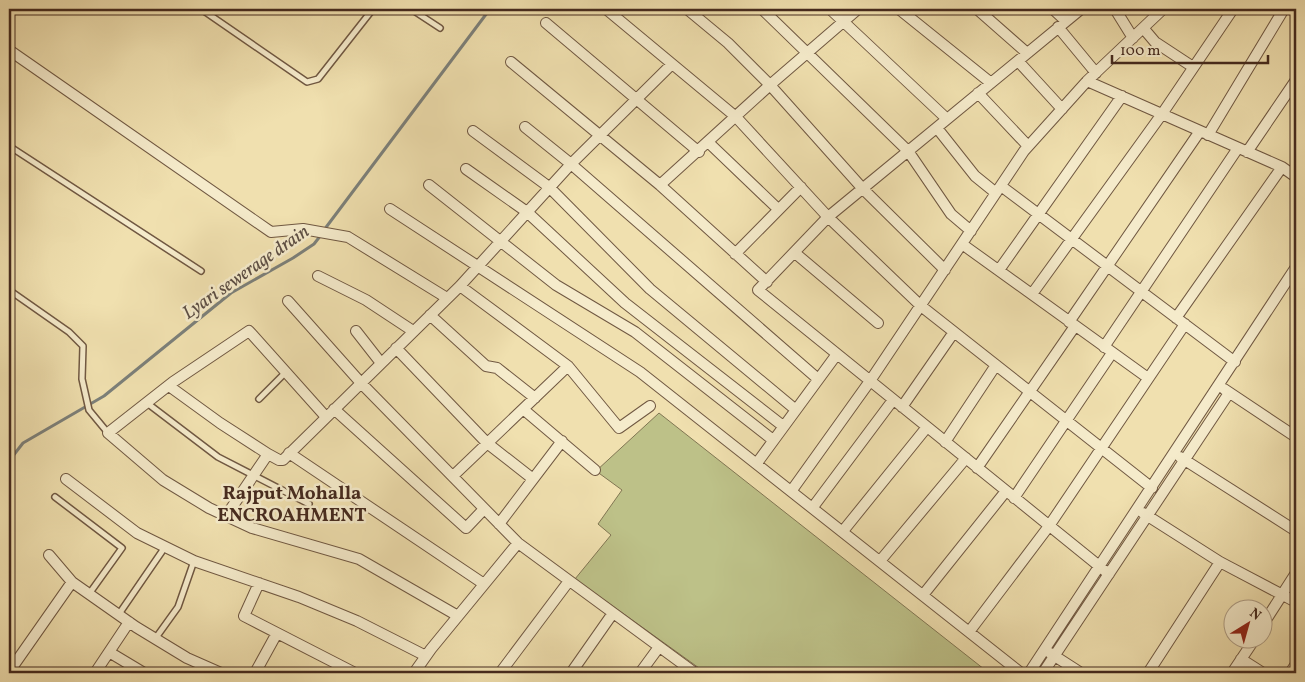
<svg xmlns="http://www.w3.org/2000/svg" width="1305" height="682" viewBox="0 0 1305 682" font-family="Vollkorn,serif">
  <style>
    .green { fill: #bdc188; stroke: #817653 }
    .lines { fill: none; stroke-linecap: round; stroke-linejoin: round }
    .stream { stroke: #7c807a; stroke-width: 3 }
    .lane-casing { stroke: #705842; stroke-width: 8 }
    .street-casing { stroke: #705842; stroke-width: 12 }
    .lane { stroke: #f5ebcb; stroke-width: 5 }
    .street { stroke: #f5ebcb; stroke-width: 10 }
    .labels { text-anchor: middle; stroke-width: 5; stroke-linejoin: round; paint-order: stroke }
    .water-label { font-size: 19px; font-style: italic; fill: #5c4e44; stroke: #f5ebcb }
    .neighbourhood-label { font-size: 19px; font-weight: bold; fill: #452a1e; stroke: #f5ebcb }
  </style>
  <rect width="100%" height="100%" fill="#f0e0af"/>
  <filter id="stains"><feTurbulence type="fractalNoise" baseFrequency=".004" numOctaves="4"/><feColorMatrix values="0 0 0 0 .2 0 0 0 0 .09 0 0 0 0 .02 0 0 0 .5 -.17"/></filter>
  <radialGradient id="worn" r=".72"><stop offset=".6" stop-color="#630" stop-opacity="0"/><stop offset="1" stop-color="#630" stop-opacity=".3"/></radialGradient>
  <path class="green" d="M 659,413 L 989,673 L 706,673 L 575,579 L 611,535 L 598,524 L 622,490 L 596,471 Z"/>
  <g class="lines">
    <path class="stream" d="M 324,230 L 490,9
      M 9,461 L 23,443 L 104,396 L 231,293 L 293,258 L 314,244 L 321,235"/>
    <defs>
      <path id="lane" d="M 201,9 L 307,82 L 318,79 L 373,9
        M 411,9 L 440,28
        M 9,146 L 201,271
        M 9,290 L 69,332 L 83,346 L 82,379 L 89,410 L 108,433
        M 259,399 L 286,372
        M 147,403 L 218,457 L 309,504
        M 55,497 L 122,548 L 89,594
        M 119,614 L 165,547
        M 155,639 L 178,607 L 194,561"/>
      <path id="street" d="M 606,9 L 736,117 L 828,217 L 921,306 L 1152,488
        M 687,9 L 728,43 L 770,85 L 863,189 L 945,270
        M 762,9 L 908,151 L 951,214 L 971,231
        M 830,9 L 947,119
        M 899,9 L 991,83
        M 977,9 L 1027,53
        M 1053,9 L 1066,21
        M 1081,9 L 828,217 L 758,290 L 1109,574
        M 1115,9 L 1133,38
        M 546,23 L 699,152
        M 1058,27 L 1096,73
        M 1144,29 L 1155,42 L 1193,67
        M 9,50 L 271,232 L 303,229 L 348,237 L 447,298
        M 1018,61 L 1062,109
        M 511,62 L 660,185 L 767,282
        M 1087,81 L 1282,167 L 1296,177
        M 978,93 L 1028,146
        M 525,127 L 571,164 L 818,379
        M 937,128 L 975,176 L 996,193
        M 473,131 L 549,187 L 650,289 L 796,410
        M 1208,135 L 1284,9
        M 709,143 L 778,209
        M 1247,152 L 1296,80
        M 466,169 L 527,212 L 625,303 L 783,426
        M 429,185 L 556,285 L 635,332 L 773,440
        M 660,185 L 770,85 L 858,9
        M 1001,186 L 1235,362
        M 390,209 L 640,372 L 1021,673
        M 962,244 L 1148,378
        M 795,253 L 878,323
        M 735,254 L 801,187
        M 999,270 L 1122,96
        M 318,276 L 366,300 L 413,331
        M 460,286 L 568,366 L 619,428 L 650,406
        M 1032,294 L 1162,114 L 1233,9
        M 288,301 L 361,383 L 518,543 L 695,673
        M 430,315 L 486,366 L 497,368 L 535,398
        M 1176,318 L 1282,167
        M 1069,322 L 1200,131
        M 356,331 L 381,363
        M 1104,347 L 1238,148
        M 396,348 L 487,443 L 533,479
        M 169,386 L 220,423 L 268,454
        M 1224,389 L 1296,437
        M 902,407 L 954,332
        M 334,409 L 466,528 L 484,509
        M 523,409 L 595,470
        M 326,417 L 249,331 L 173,382 L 108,433 L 163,480 L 209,508 L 252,528 L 359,559 L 458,616
        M 945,442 L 996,365
        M 289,453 L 484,584
        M 1180,457 L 1296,531
        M 757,463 L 837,354
        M 977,468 L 1075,326
        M 453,476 L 568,366
        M 66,479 L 137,533 L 194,561 L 299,597 L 357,621 L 426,656
        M 792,490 L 870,381 L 1024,151 L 1087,81 L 1163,9
        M 1014,498 L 1112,353
        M 813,507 L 893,400
        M 1143,513 L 1220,562 L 1296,602
        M 226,516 L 268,454 L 279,460 L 283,460 L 460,286 L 571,164 L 672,64
        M 499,524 L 562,441
        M 843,531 L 927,427
        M 49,555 L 72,582 L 136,627 L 187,658 L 221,673
        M 880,561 L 966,458
        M 259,583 L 244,616 L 355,673
        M 923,595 L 1006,491
        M 1262,626 L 1296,573
        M 969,632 L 1049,526 L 1185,324
        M 109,652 L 144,673
        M 1050,653 L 1081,673
        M 1241,659 L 1263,673
        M 9,672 L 72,582
        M 95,673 L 129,622
        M 255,673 L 277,633
        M 414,673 L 431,649 L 518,543
        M 500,673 L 569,581
        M 571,673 L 613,613
        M 640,673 L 659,647
        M 1029,673 L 1296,267
        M 1043,673 L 1229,393
        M 1148,673 L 1220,562
        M 1232,673 L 1254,640
        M 1290,673 L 1296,664"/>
    </defs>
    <use href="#lane" class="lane-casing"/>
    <use href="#street" class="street-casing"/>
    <use href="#lane" class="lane"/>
    <use href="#street" class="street"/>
  </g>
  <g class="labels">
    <g class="water-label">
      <text transform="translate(245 271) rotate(-35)" y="7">Lyari sewerage drain</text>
    </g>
    <g class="neighbourhood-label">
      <text x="292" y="499">Rajput Mohalla<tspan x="292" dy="22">ENCROAHMENT</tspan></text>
    </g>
  </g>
  <rect width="1305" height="682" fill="none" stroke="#f0e0af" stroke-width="30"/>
  <rect x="10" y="10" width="1285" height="662" fill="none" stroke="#452a1e" stroke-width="2.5"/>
  <rect x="15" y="15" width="1275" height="652" fill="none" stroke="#452a1e"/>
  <g transform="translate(1248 624) rotate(37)"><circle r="24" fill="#f5ebcb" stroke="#af9e86"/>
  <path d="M0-4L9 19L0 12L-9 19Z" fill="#8f2418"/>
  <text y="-8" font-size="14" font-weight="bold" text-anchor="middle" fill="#452a1e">N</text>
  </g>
  <path d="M1112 55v8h156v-8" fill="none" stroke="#452a1e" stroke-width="2.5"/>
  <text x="1120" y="55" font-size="15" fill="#452a1e" stroke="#f5ebcb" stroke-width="4" paint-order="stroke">100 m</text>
  <rect width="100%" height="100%" filter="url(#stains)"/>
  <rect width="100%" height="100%" fill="url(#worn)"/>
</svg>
